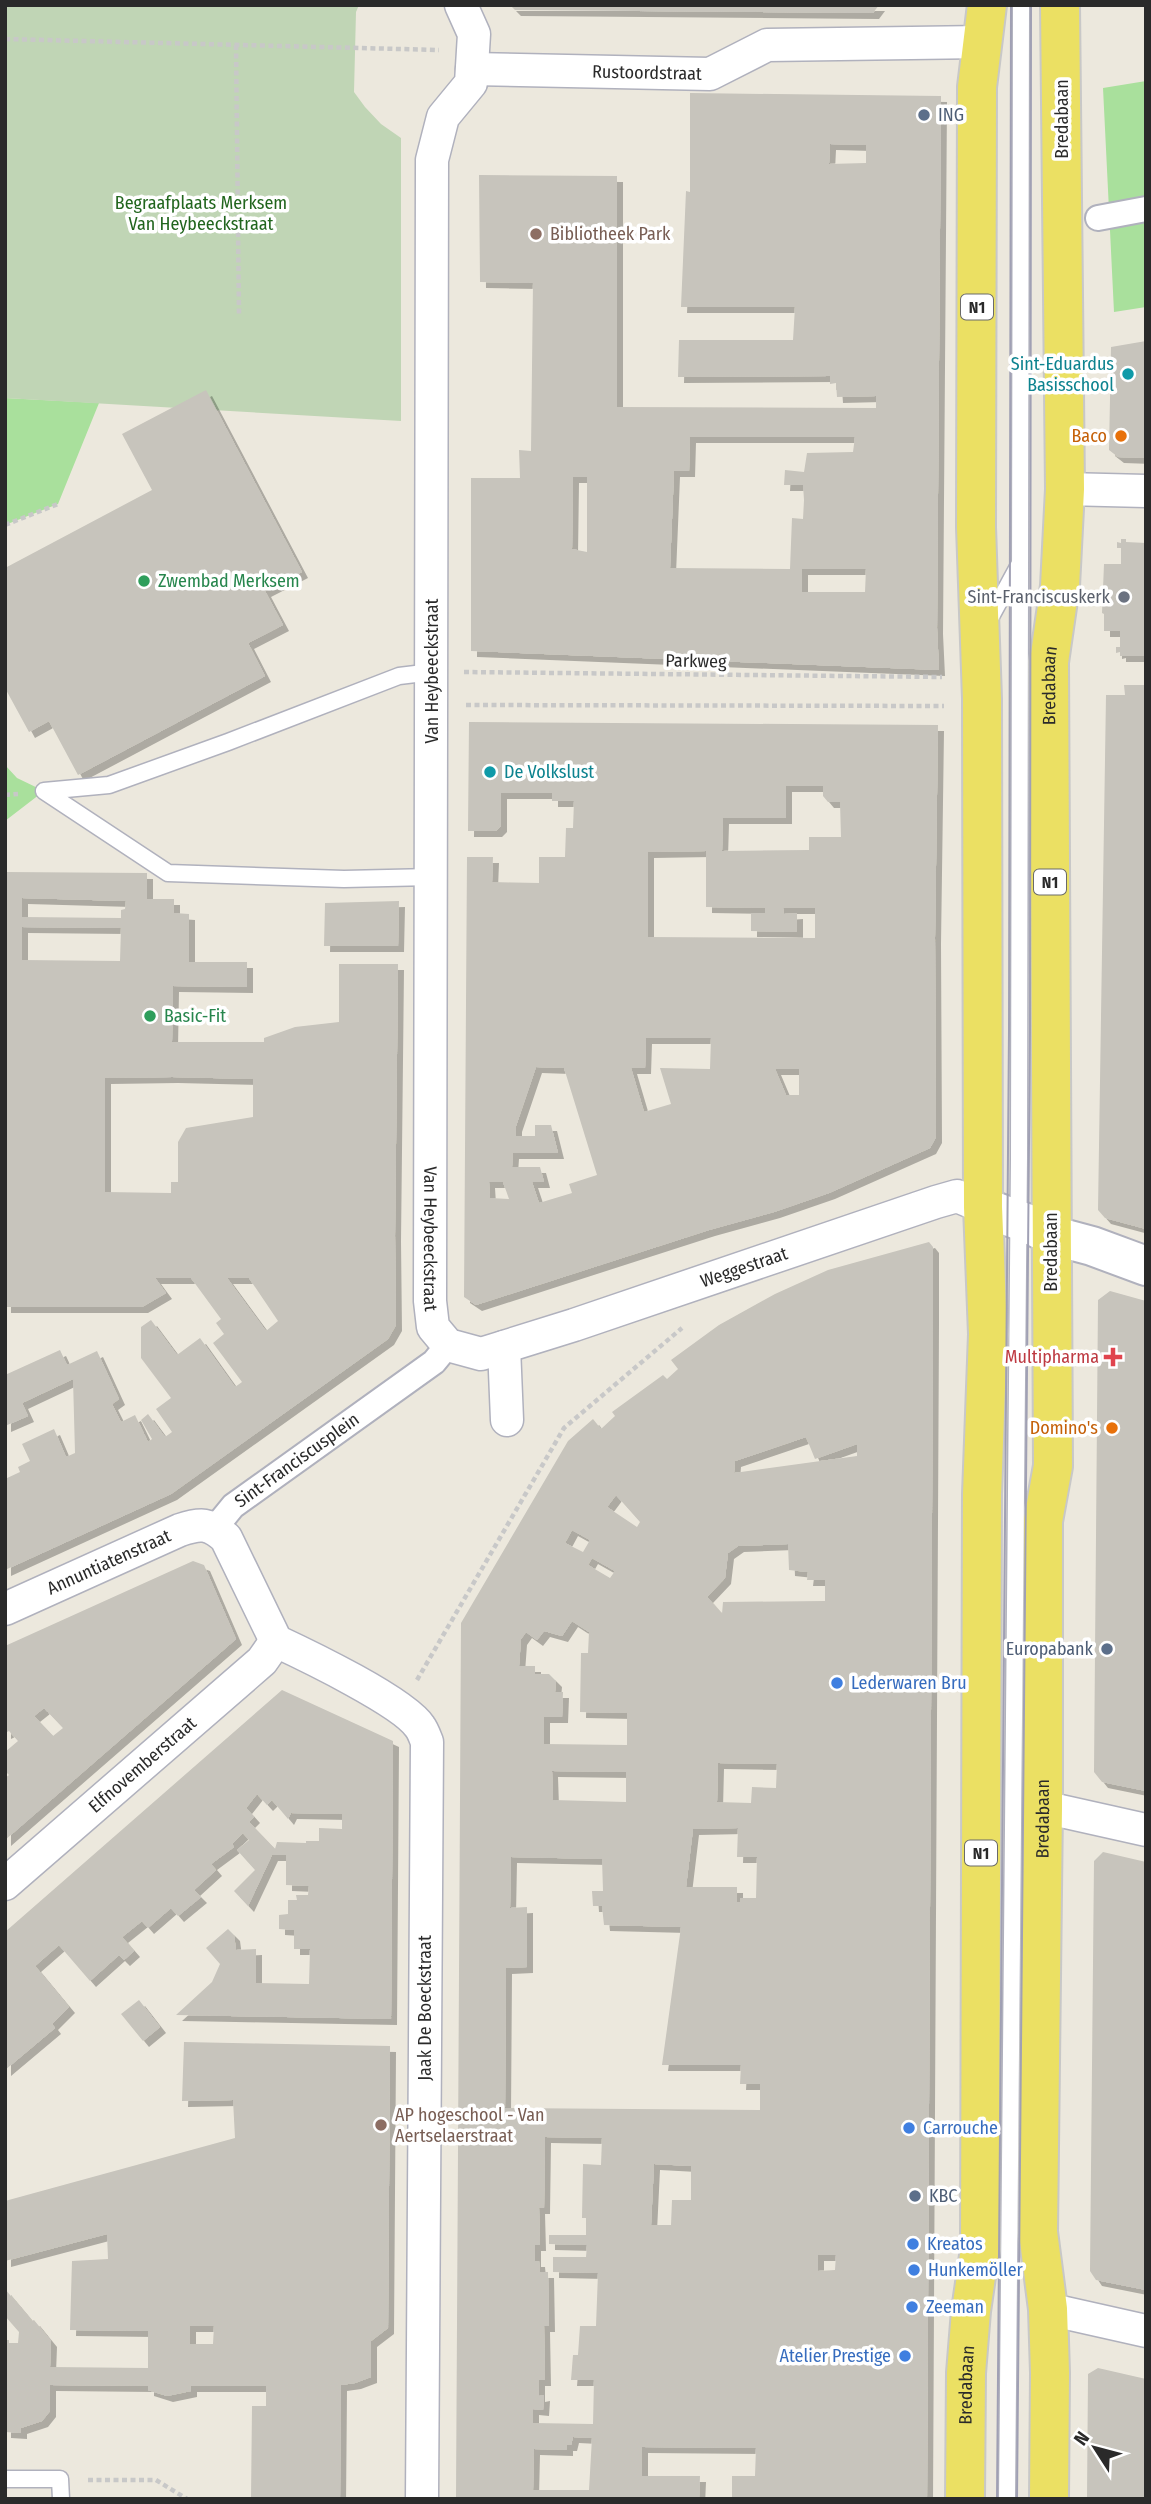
<svg xmlns="http://www.w3.org/2000/svg" width="1151" height="2504" viewBox="0 0 1151 2504" font-family="'Fira Sans Condensed',sans-serif">
  <style>
    .green { fill: #a9e09c }
    .cemetery { fill: #c0d5b5 }
    .building { fill: #c7c4bc; fill-rule: evenodd; filter: url(#shadow) }
    .lines { fill: none; stroke-linecap: round; stroke-linejoin: round }
    .service-casing { stroke: #b0b1bd; stroke-width: 19 }
    .pedestrian-casing { stroke: #b0b1bd; stroke-width: 28 }
    .minor-casing { stroke: #b0b1bd; stroke-width: 35 }
    .secondary-casing { stroke: #b0b1bd; stroke-width: 42 }
    .primary-casing { stroke: #c8c8c8; stroke-width: 42 }
    .path { stroke: #c8c8c8; stroke-width: 4.5; stroke-dasharray: 5 3.5; stroke-linecap: butt }
    .service { stroke: #fff; stroke-width: 16 }
    .pedestrian { stroke: #fff; stroke-width: 24 }
    .minor { stroke: #fff; stroke-width: 32 }
    .secondary { stroke: #fff; stroke-width: 38 }
    .primary { stroke: #ebe063; stroke-width: 38 }
    .tram { stroke: #a0a0b4; stroke-width: 2 }
    .service-dot { fill: #5c6f8a; stroke: #fff; stroke-width: 2.5 }
    .education-dot { fill: #8d6e63; stroke: #fff; stroke-width: 2.5 }
    .culture-dot { fill: #0f9aa8; stroke: #fff; stroke-width: 2.5 }
    .food-dot { fill: #e8710a; stroke: #fff; stroke-width: 2.5 }
    .leisure-dot { fill: #2e9e5b; stroke: #fff; stroke-width: 2.5 }
    .worship-dot { fill: #6b7280; stroke: #fff; stroke-width: 2.5 }
    .health-dot { fill: #e0444e; stroke: #fff; stroke-width: 2.5 }
    .shop-dot { fill: #3f7fe0; stroke: #fff; stroke-width: 2.5 }
    .labels { text-anchor: middle; stroke-width: 7; stroke-linejoin: round; paint-order: stroke }
    .shield { fill: #fff; stroke: #6a6a6a; stroke-width: 2 }
    .shield-label { font-size: 16px; font-weight: bold; fill: #2a2a2a }
    .street-label { font-size: 18px; fill: #2a2a2a; stroke: #fff }
    .service-label { font-size: 18px; fill: #4e5e75; stroke: #fff; text-anchor: start }
    .park-label { font-size: 18px; fill: #21651d; stroke: #fff }
    .education-label { font-size: 18px; fill: #785e54; stroke: #fff; text-anchor: start }
    .culture-label { font-size: 18px; fill: #0d838f; stroke: #fff; text-anchor: end }
    .food-label { font-size: 18px; fill: #c56008; stroke: #fff; text-anchor: end }
    .leisure-label { font-size: 18px; fill: #27864d; stroke: #fff; text-anchor: start }
    .worship-label { font-size: 18px; fill: #5b616d; stroke: #fff; text-anchor: end }
    .health-label { font-size: 18px; fill: #be3a42; stroke: #fff; text-anchor: end }
    .shop-label { font-size: 18px; fill: #366cbe; stroke: #fff; text-anchor: start }
  </style>
  <defs>
    <filter id="shadow"><feDropShadow dx="6" dy="6" stdDeviation="0" flood-color="#0004"/></filter>
  </defs>
  <rect width="100%" height="100%" fill="#ece8dd"/>
  <path class="green" d="M 1146,81 L 1146,307 L 1114,312 L 1103,88 Z
    M 5,398 L 99,403 L 58,504 L 5,525 Z
    M 5,765 L 17,778 L 44,791 L 5,821 Z"/>
  <path class="cemetery" d="M 5,5 L 359,5 L 356,12 L 354,92 L 365,107 L 381,124 L 401,138 L 401,421 L 5,398 Z"/>
  <path class="building" d="M 510,5 L 879,5 L 873,13 L 515,10 Z
    M 690,93 L 941,96 L 937,628 L 939,670 L 471,651 L 471,478 L 520,478 L 519,450 L 531,451 L 533,283 L 480,282 L 479,175 L 617,176 L 617,407 L 876,408 L 876,396 L 837,397 L 836,383 L 830,384 L 830,376 L 678,377 L 679,340 L 793,340 L 795,307 L 681,307 L 686,191 L 690,192 ZM 830,144 L 866,145 L 866,163 L 829,164 ZM 690,437 L 855,437 L 853,452 L 807,453 L 804,472 L 785,470 L 784,485 L 803,485 L 804,500 L 803,519 L 792,518 L 790,569 L 670,568 L 674,471 L 689,471 ZM 573,477 L 587,477 L 587,552 L 572,549 ZM 802,569 L 866,569 L 865,592 L 802,592 Z
    M 1146,341 L 1146,458 L 1118,457 L 1109,450 L 1111,347 Z
    M 206,390 L 302,572 L 265,591 L 283,625 L 248,643 L 265,676 L 78,775 L 49,721 L 29,732 L 5,688 L 5,568 L 152,490 L 122,434 Z
    M 1121,539 L 1126,539 L 1126,542 L 1146,543 L 1146,656 L 1120,656 L 1120,652 L 1116,653 L 1116,647 L 1120,647 L 1120,631 L 1104,631 L 1104,614 L 1102,613 L 1104,564 L 1121,564 L 1121,548 L 1117,548 L 1117,542 L 1121,543 Z
    M 1124,685 L 1146,685 L 1146,1229 L 1105,1218 L 1098,1210 L 1106,695 L 1125,695 Z
    M 469,722 L 938,725 L 935,938 L 936,1137 L 930,1148 L 829,1193 L 774,1212 L 709,1230 L 476,1305 L 464,1297 L 467,857 L 493,857 L 492,882 L 539,883 L 539,857 L 565,857 L 566,828 L 573,828 L 574,801 L 552,801 L 552,793 L 501,793 L 501,826 L 496,831 L 468,831 ZM 786,786 L 823,786 L 823,796 L 828,802 L 840,802 L 841,837 L 809,837 L 809,850 L 722,851 L 723,818 L 786,818 ZM 706,851 L 706,907 L 765,908 L 765,913 L 751,913 L 751,931 L 797,932 L 797,913 L 784,914 L 783,908 L 815,908 L 815,938 L 648,937 L 648,852 ZM 646,1038 L 711,1038 L 710,1069 L 660,1068 L 671,1104 L 644,1112 L 631,1068 L 645,1068 ZM 536,1067 L 564,1068 L 597,1175 L 569,1184 L 572,1193 L 539,1203 L 532,1182 L 544,1182 L 540,1167 L 512,1167 L 513,1153 L 558,1153 L 551,1125 L 535,1125 L 535,1136 L 516,1136 L 516,1126 ZM 775,1069 L 799,1069 L 799,1095 L 786,1095 ZM 489,1182 L 503,1182 L 509,1199 L 490,1198 Z
    M 5,872 L 147,873 L 147,899 L 174,899 L 174,913 L 189,914 L 189,962 L 247,962 L 247,987 L 173,986 L 172,1042 L 264,1042 L 264,1038 L 295,1027 L 339,1022 L 339,964 L 398,964 L 395,1235 L 396,1325 L 388,1339 L 171,1494 L 5,1570 L 5,1479 L 20,1472 L 18,1467 L 30,1461 L 22,1444 L 54,1429 L 66,1457 L 75,1453 L 73,1379 L 22,1403 L 28,1416 L 5,1426 L 5,1375 L 60,1350 L 67,1365 L 97,1351 L 119,1399 L 112,1404 L 121,1422 L 135,1415 L 148,1442 L 152,1439 L 141,1420 L 148,1414 L 165,1437 L 172,1432 L 156,1409 L 171,1398 L 141,1358 L 141,1327 L 151,1320 L 177,1355 L 200,1338 L 235,1387 L 242,1382 L 213,1343 L 224,1334 L 216,1323 L 221,1319 L 191,1278 L 155,1278 L 166,1293 L 142,1307 L 5,1307 ZM 22,898 L 126,901 L 125,909 L 121,910 L 121,918 L 22,917 ZM 22,927 L 121,928 L 120,961 L 22,960 ZM 172,1077 L 253,1079 L 253,1117 L 186,1128 L 178,1142 L 178,1182 L 171,1182 L 171,1193 L 105,1192 L 105,1078 ZM 227,1278 L 249,1278 L 278,1321 L 266,1331 Z
    M 399,901 L 398,946 L 324,946 L 325,903 Z
    M 929,1242 L 933,1247 L 933,1318 L 927,2499 L 732,2499 L 732,2476 L 755,2476 L 756,2448 L 642,2447 L 642,2476 L 700,2476 L 699,2499 L 456,2499 L 461,1623 L 568,1441 L 593,1419 L 601,1429 L 615,1416 L 612,1412 L 663,1375 L 667,1379 L 678,1369 L 671,1360 L 719,1325 L 775,1294 L 828,1270 ZM 806,1437 L 815,1459 L 857,1444 L 857,1456 L 734,1473 L 735,1461 ZM 616,1495 L 640,1522 L 637,1527 L 607,1507 ZM 572,1530 L 590,1540 L 583,1552 L 565,1543 ZM 788,1544 L 789,1570 L 808,1572 L 807,1580 L 825,1580 L 825,1601 L 723,1602 L 722,1614 L 707,1597 L 725,1578 L 728,1553 L 738,1546 ZM 592,1558 L 615,1571 L 610,1578 L 588,1565 ZM 572,1621 L 589,1632 L 588,1653 L 581,1653 L 580,1712 L 627,1713 L 627,1745 L 544,1744 L 544,1717 L 562,1717 L 563,1692 L 555,1692 L 556,1681 L 549,1674 L 535,1674 L 535,1666 L 519,1666 L 521,1639 L 526,1632 L 537,1640 L 544,1631 L 562,1636 ZM 718,1763 L 777,1764 L 776,1788 L 752,1787 L 751,1803 L 717,1802 ZM 552,1771 L 626,1772 L 626,1802 L 553,1800 ZM 738,1828 L 737,1857 L 757,1857 L 756,1898 L 740,1898 L 740,1902 L 737,1902 L 737,1887 L 686,1887 L 693,1829 ZM 511,1857 L 602,1859 L 603,1891 L 592,1891 L 593,1906 L 602,1906 L 604,1925 L 681,1927 L 662,2065 L 741,2065 L 740,2084 L 760,2084 L 760,2110 L 505,2108 L 506,1968 L 527,1967 L 527,1907 L 510,1908 ZM 545,2137 L 602,2138 L 601,2165 L 583,2164 L 582,2218 L 586,2218 L 586,2235 L 549,2235 L 549,2244 L 587,2245 L 586,2257 L 553,2257 L 553,2272 L 598,2273 L 596,2326 L 580,2326 L 578,2355 L 573,2355 L 571,2380 L 594,2380 L 593,2424 L 533,2423 L 533,2409 L 543,2410 L 544,2395 L 539,2396 L 539,2380 L 545,2380 L 544,2326 L 549,2326 L 548,2272 L 540,2272 L 539,2261 L 535,2261 L 535,2245 L 540,2245 L 539,2208 L 544,2208 ZM 654,2164 L 691,2166 L 691,2200 L 672,2200 L 671,2225 L 651,2225 ZM 818,2255 L 836,2255 L 835,2270 L 818,2271 ZM 573,2437 L 592,2438 L 589,2490 L 533,2490 L 534,2449 L 567,2450 L 567,2445 L 571,2445 Z
    M 1110,1291 L 1146,1301 L 1146,1791 L 1102,1782 L 1094,1772 L 1098,1300 Z
    M 193,1561 L 204,1565 L 236,1639 L 5,1840 L 5,1778 L 9,1775 L 5,1771 L 5,1752 L 18,1741 L 9,1731 L 5,1733 L 5,1646 ZM 44,1708 L 63,1728 L 53,1736 L 34,1716 Z
    M 282,1690 L 393,1741 L 391,2019 L 176,2015 L 212,1982 L 220,1964 L 206,1948 L 228,1929 L 234,1935 L 236,1950 L 256,1949 L 256,1983 L 309,1984 L 310,1949 L 294,1949 L 294,1930 L 279,1929 L 279,1915 L 288,1914 L 288,1900 L 297,1900 L 296,1895 L 308,1895 L 309,1886 L 286,1885 L 286,1855 L 272,1855 L 248,1906 L 234,1891 L 255,1870 L 237,1850 L 249,1840 L 243,1833 L 232,1844 L 234,1847 L 211,1864 L 216,1870 L 194,1890 L 201,1897 L 178,1916 L 171,1908 L 148,1928 L 142,1921 L 122,1937 L 134,1951 L 124,1960 L 119,1955 L 90,1981 L 59,1945 L 35,1966 L 69,2007 L 52,2024 L 55,2028 L 5,2070 L 5,1932 ZM 257,1794 L 267,1805 L 272,1800 L 288,1819 L 291,1813 L 342,1814 L 342,1829 L 319,1828 L 319,1841 L 306,1841 L 306,1843 L 277,1842 L 275,1849 L 249,1822 L 254,1817 L 246,1808 Z
    M 1103,1852 L 1146,1862 L 1146,2290 L 1096,2280 L 1090,2271 L 1094,1861 Z
    M 139,2000 L 160,2027 L 143,2041 L 121,2014 Z
    M 184,2042 L 390,2046 L 388,2328 L 371,2341 L 371,2377 L 355,2383 L 341,2385 L 340,2499 L 251,2499 L 252,2406 L 266,2406 L 266,2386 L 191,2386 L 191,2391 L 167,2396 L 148,2390 L 148,2386 L 50,2385 L 50,2411 L 42,2421 L 21,2428 L 21,2433 L 5,2432 L 5,2340 L 9,2340 L 9,2343 L 18,2343 L 19,2332 L 5,2316 L 5,2289 L 32,2321 L 34,2320 L 51,2341 L 50,2367 L 148,2368 L 148,2331 L 70,2330 L 72,2261 L 108,2259 L 107,2234 L 5,2261 L 5,2201 L 235,2138 L 233,2100 L 182,2101 ZM 190,2326 L 214,2326 L 213,2344 L 190,2344 Z
    M 1098,2368 L 1146,2379 L 1146,2499 L 1087,2499 L 1088,2374 Z"/>
  <g class="lines">
    <defs>
      <path id="service" d="M 988,622 L 1019,565
        M 44,791 L 168,873 L 344,879 L 432,877
        M 44,791 L 109,785 L 228,742 L 399,676 L 432,672
        M 5,2479 L 60,2479 L 61,2499
        M 1007,2499 L 1019,1158 L 1021,5"/>
      <g id="pedestrian">
        <path d="M 1098,218 L 1146,209"/>
        <path id="s1" d="M 215,1528 L 233,1506 L 434,1362 L 448,1345"/>
      </g>
      <g id="minor">
        <path id="s2" d="M 461,5 L 474,34 L 471,83 L 443,117 L 432,160 L 430,1301 L 433,1327 L 448,1345 L 481,1354 L 574,1325 L 936,1202 L 957,1196 L 983,1207"/>
        <path id="s3" d="M 472,69 L 710,74 L 767,45 L 983,42"/>
        <path d="M 1065,489 L 1146,491"/>
        <path d="M 504,1347 L 507,1420"/>
        <path id="s4" d="M 5,1609 L 180,1530 C 201,1523 209,1523 226,1538 L 276,1641 C 306,1655 404,1702 420,1727 C 423,1731 425,1737 427,1742 L 422,2499"/>
        <path d="M 1043,1807 L 1146,1830"/>
        <path id="s5" d="M 5,1884 L 262,1661 L 276,1641"/>
        <path d="M 1048,2309 L 1146,2331"/>
      </g>
      <path id="secondary" d="M 983,1207 L 1029,1224 L 1051,1235 L 1092,1246 L 1146,1266"/>
      <g id="primary">
        <path id="s6" d="M 965,2499 L 966,2373 L 971,2311 L 980,2249 L 982,1494 L 988,1334 L 983,1207 L 982,699 L 976,527 L 977,87 L 987,5"/>
        <path id="s7" d="M 1049,2499 L 1050,2373 L 1048,2309 L 1038,2232 L 1043,1807 L 1043,1521 L 1053,1466 L 1049,662 L 1060,586 L 1065,489 L 1060,5"/>
      </g>
    </defs>
    <use href="#service" class="service-casing"/>
    <use href="#pedestrian" class="pedestrian-casing"/>
    <use href="#minor" class="minor-casing"/>
    <use href="#secondary" class="secondary-casing"/>
    <use href="#primary" class="primary-casing"/>
    <path class="path" d="M 5,39 L 439,50
      M 236,45 L 239,315
      M 5,525 L 58,504
      M 464,672 L 942,677
      M 466,705 L 944,706
      M 5,795 L 18,794
      M 417,1680 L 564,1428 L 682,1328
      M 88,2480 L 156,2480 L 187,2499"/>
    <use href="#service" class="service"/>
    <use href="#pedestrian" class="pedestrian"/>
    <use href="#minor" class="minor"/>
    <use href="#secondary" class="secondary"/>
    <use href="#primary" class="primary"/>
    <path class="tram" d="M 997,2499 L 1009,1031 L 1011,5
      M 1017,2499 L 1030,1030 L 1031,5"/>
  </g>
  <g class="service-dot">
    <circle cx="924" cy="115" r="7"/>
    <circle cx="1107" cy="1649" r="7"/>
    <circle cx="915" cy="2196" r="7"/>
  </g>
  <g class="education-dot">
    <circle cx="536" cy="234" r="7"/>
    <circle cx="381" cy="2125" r="7"/>
  </g>
  <g class="culture-dot">
    <circle cx="1128" cy="374" r="7"/>
    <circle cx="490" cy="772" r="7"/>
  </g>
  <g class="food-dot">
    <circle cx="1121" cy="436" r="7"/>
    <circle cx="1112" cy="1428" r="7"/>
  </g>
  <g class="leisure-dot">
    <circle cx="144" cy="581" r="7"/>
    <circle cx="150" cy="1016" r="7"/>
  </g>
  <circle class="worship-dot" cx="1124" cy="597" r="7"/>
  <path class="health-dot" d="M1109.5 1346.5h7v7h7v7h-7v7h-7v-7h-7v-7h7z"/>
  <g class="shop-dot">
    <circle cx="837" cy="1683" r="7"/>
    <circle cx="909" cy="2128" r="7"/>
    <circle cx="913" cy="2244" r="7"/>
    <circle cx="914" cy="2270" r="7"/>
    <circle cx="912" cy="2307" r="7"/>
    <circle cx="905" cy="2356" r="7"/>
  </g>
  <g class="labels">
    <g class="shield">
      <rect x="961" y="294.5" width="32" height="25" rx="5"/>
      <rect x="1034" y="869.5" width="32" height="25" rx="5"/>
      <rect x="965" y="1840.5" width="32" height="25" rx="5"/>
    </g>
    <g class="shield-label">
      <text x="977" y="313">N1</text>
      <text x="1050" y="888">N1</text>
      <text x="981" y="1859">N1</text>
    </g>
    <g class="street-label">
      <text dy="6" stroke="none"><textPath href="#s3" startOffset="175">Rustoordstraat</textPath></text>
      <text transform="translate(1062 119) rotate(-90)" y="6">Bredabaan</text>
      <text transform="translate(696 661) rotate(1)" y="6">Parkweg</text>
      <text transform="translate(432 671) rotate(-90)" y="6">Van Heybeeckstraat</text>
      <text dy="6" stroke="none"><textPath href="#s7" startOffset="1815">Bredabaan</textPath></text>
      <text dy="6" stroke="none"><textPath href="#s2" startOffset="1248">Van Heybeeckstraat</textPath></text>
      <text transform="translate(1051 1252) rotate(-90)" y="6">Bredabaan</text>
      <text dy="6" stroke="none"><textPath href="#s2" startOffset="1671">Weggestraat</textPath></text>
      <text dy="6" stroke="none"><textPath href="#s1" startOffset="107">Sint-Franciscusplein</textPath></text>
      <text dy="6" stroke="none"><textPath href="#s4" startOffset="114">Annuntiatenstraat</textPath></text>
      <text dy="6" stroke="none"><textPath href="#s5" startOffset="182">Elfnovemberstraat</textPath></text>
      <text dy="6" stroke="none"><textPath href="#s7" startOffset="681">Bredabaan</textPath></text>
      <text transform="translate(425 2008) rotate(-90)" y="6">Jaak De Boeckstraat</text>
      <text dy="6" stroke="none"><textPath href="#s6" startOffset="114">Bredabaan</textPath></text>
    </g>
    <g class="service-label">
      <text x="938" y="121">ING</text>
      <text x="1093" y="1655" text-anchor="end">Europabank</text>
      <text x="929" y="2202">KBC</text>
    </g>
    <g class="park-label">
      <text x="201" y="209">Begraafplaats Merksem<tspan x="201" dy="21">Van Heybeeckstraat</tspan></text>
    </g>
    <g class="education-label">
      <text x="550" y="240">Bibliotheek Park</text>
      <text x="395" y="2121">AP hogeschool - Van<tspan x="395" dy="21">Aertselaerstraat</tspan></text>
    </g>
    <g class="culture-label">
      <text x="1114" y="370">Sint-Eduardus<tspan x="1114" dy="21">Basisschool</tspan></text>
      <text x="504" y="778" text-anchor="start">De Volkslust</text>
    </g>
    <g class="food-label">
      <text x="1107" y="442">Baco</text>
      <text x="1098" y="1434">Domino's</text>
    </g>
    <g class="leisure-label">
      <text x="158" y="587">Zwembad Merksem</text>
      <text x="164" y="1022">Basic-Fit</text>
    </g>
    <g class="worship-label">
      <text x="1110" y="603">Sint-Franciscuskerk</text>
    </g>
    <g class="health-label">
      <text x="1099" y="1363">Multipharma</text>
    </g>
    <g class="shop-label">
      <text x="851" y="1689">Lederwaren Bru</text>
      <text x="923" y="2134">Carrouche</text>
      <text x="927" y="2250">Kreatos</text>
      <text x="928" y="2276">Hunkemöller</text>
      <text x="926" y="2313">Zeeman</text>
      <text x="891" y="2362" text-anchor="end">Atelier Prestige</text>
    </g>
  </g>
  <rect width="1151" height="2504" fill="none" stroke="#2a2a2a" stroke-width="14"/>
  <g transform="translate(1095 2448) rotate(306)" stroke="#ffffff" stroke-width="5" paint-order="stroke">
  <path d="M0-5L12 26L0 18L-12 26Z" fill="#2a2a2a"/>
  <text y="-10" font-size="19" font-weight="bold" text-anchor="middle" fill="#2a2a2a">N</text>
  </g>
</svg>
